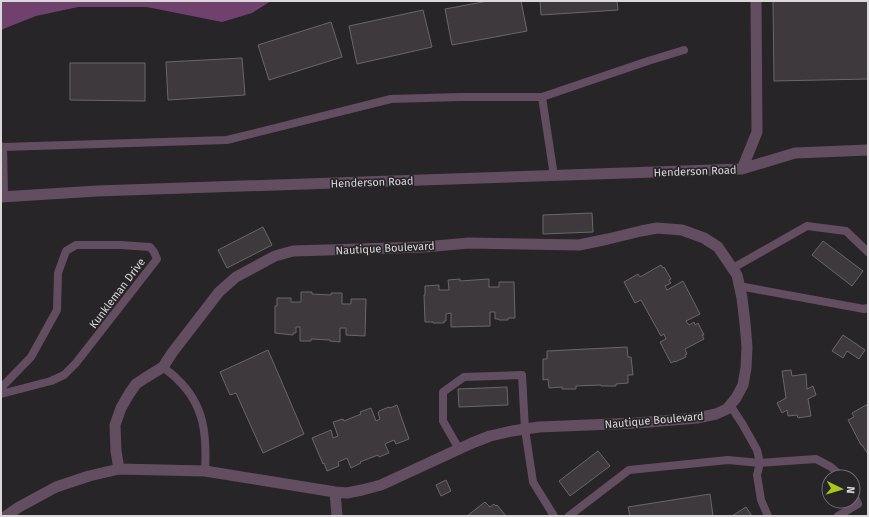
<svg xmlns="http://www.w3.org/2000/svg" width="869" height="517" viewBox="0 0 869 517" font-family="'Fira Sans',sans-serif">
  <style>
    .water { fill: #71416d }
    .building { fill: #3d393c; stroke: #6a6669 }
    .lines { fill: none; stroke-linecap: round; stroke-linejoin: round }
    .service { stroke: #634e61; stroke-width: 8 }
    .minor { stroke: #634e61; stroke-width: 11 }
    .labels { text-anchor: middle; stroke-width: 3.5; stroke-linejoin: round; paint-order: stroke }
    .street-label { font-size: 11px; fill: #dad8da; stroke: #282528 }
  </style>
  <rect width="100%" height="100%" fill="#282528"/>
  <path class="water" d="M 1,1 L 271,1 L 252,13 L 222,22 L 147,7 L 78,7 L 36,16 L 8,27 L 1,30 Z"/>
  <path class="building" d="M 488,1 L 521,1 L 527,31 L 452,45 L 445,9 Z
    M 540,1 L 617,1 L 618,10 L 541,15 Z
    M 773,1 L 868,1 L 868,79 L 774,81 Z
    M 423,10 L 432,47 L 357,64 L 349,26 Z
    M 331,22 L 342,57 L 269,80 L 258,45 Z
    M 242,58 L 245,95 L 168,100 L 166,62 Z
    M 70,63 L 145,63 L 145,101 L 70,100 Z
    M 592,213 L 593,232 L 543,234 L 543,215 Z
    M 263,227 L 272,245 L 227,268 L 218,250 Z
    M 823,241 L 863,271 L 852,286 L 812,255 Z
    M 661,265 L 663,268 L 664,267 L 671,279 L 669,280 L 671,283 L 665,286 L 667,290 L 683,281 L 700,314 L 686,321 L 689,325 L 694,322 L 695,325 L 698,323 L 704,335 L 702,335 L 704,339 L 685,349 L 687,354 L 685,355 L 686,357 L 675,362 L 675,361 L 671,363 L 660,342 L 666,339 L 664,334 L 661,336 L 641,300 L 635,303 L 624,282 L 638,274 L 640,277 Z
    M 460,279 L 460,281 L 489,279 L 489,287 L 499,287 L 499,282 L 514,282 L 515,318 L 508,318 L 508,320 L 499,320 L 498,319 L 495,319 L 495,312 L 490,312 L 490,326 L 451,327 L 451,313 L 446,314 L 446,321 L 444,321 L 444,323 L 433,323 L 433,322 L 425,322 L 424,295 L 425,295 L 425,286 L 439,285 L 439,290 L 449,290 L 448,280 Z
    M 301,292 L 312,292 L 312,294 L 331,295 L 331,293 L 342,293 L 342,304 L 351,304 L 351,299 L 366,299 L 365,336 L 346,335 L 346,328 L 340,328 L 340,342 L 330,341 L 330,340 L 311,339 L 311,341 L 300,341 L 300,327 L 296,327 L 296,333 L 293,333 L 293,335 L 275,333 L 275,306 L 277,306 L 277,298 L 291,298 L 291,302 L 301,302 Z
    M 843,335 L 865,350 L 859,359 L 847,351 L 843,358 L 832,351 Z
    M 627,347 L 628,357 L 631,357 L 633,375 L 628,375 L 628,383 L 616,384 L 616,386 L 601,386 L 601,385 L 576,386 L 576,389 L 562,389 L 562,387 L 549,388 L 548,379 L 543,380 L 543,359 L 547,359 L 547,351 Z
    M 268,350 L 304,434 L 263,453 L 236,393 L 230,395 L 220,372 Z
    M 791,370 L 792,376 L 806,374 L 807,389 L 813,386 L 816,395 L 808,399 L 811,416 L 798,418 L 797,415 L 788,416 L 787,410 L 782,413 L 777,403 L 786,398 L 782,371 Z
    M 507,387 L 508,405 L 459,407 L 458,389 Z
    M 868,404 L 868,454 L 862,445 L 861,445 L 848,420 L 854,417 L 852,413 Z
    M 397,405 L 409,439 L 396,444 L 394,440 L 385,444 L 389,453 L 379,457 L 378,455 L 360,462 L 361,463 L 351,468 L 347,458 L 338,462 L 339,466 L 327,471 L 324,463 L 323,464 L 312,438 L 331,430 L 333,438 L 338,436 L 333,422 L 343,419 L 344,421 L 361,414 L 360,412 L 371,408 L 376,421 L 380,419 L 378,413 L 379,412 L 379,411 L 389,407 L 390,408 Z
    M 598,451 L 610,466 L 570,496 L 559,481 Z
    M 446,480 L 451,491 L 441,496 L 436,485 Z
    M 710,494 L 713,516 L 630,516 L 628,507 Z
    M 485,502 L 490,507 L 494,504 L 496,506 L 497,505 L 506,516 L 467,516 Z
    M 746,507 L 752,516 L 732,516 Z"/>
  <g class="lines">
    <path class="service" d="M 542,97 L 554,176
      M 1,146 L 3,147 L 227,140 L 391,99 L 461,97 L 542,97 L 648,61 L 684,50
      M 3,147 L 4,197
      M 733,268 L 807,226 L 846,231 L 868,252
      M 739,286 L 864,309 L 868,308
      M 163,367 C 167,371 173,374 177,379 C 205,405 207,436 205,471
      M 1,388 L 31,357 L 57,310 L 58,273 L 66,251 L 76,245 L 121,245 L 150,247 L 154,252 L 157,259 L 76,363 L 64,375 L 51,381 L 1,394
      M 730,405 L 743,425 L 757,450 L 760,463 L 757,475 L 761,500 L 768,516
      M 459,449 L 443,421 L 443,392 L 464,377 L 522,375 L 525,429 L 533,482 L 554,516
      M 569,516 L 629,470 L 728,460 L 760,463 L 816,459 L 831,467 L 842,477
      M 838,516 L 858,504 L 853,493"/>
    <path class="minor" d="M 742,169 L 757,132 L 756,1
      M 1,197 L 97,191 L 742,169 L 795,153 L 868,150
      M 335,492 L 337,516
      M 6,516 L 19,507 L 56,487 L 89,476 L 119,469 L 205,471 L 335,492 L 347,493 L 362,490 L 381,485 L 472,443 L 490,436 L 512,431 L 539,427 L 637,423 L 697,418 L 716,414 L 727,409 L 736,398 L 743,385 L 746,368 L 747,347 L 745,323 L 742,298 L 737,275 L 718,247 L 704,238 L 682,230 L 657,228 L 641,231 L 608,239 L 579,245 L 469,243 L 424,247 L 293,251 L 275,256 L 236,277 L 219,292 L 172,353 L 163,367 L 145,378 L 136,384 L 129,394 L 121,408 L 115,425 L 116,451 L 119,469"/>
  </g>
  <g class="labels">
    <g class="street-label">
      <text transform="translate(695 171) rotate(-2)" y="4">Henderson Road</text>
      <text transform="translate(372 182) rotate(-2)" y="4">Henderson Road</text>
      <text transform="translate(385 248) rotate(-3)" y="4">Nautique Boulevard</text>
      <text transform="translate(117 293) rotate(-53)" y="4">Kunkleman Drive</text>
      <text transform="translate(654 420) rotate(-5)" y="4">Nautique Boulevard</text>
    </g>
  </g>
  <rect width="869" height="517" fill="none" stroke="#dad8da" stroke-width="4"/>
  <g transform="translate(841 489) rotate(95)"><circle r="19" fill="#282528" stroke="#6f6d6f"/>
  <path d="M0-3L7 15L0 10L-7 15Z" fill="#a9c71b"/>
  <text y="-6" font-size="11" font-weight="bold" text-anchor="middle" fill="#dad8da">N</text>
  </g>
</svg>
